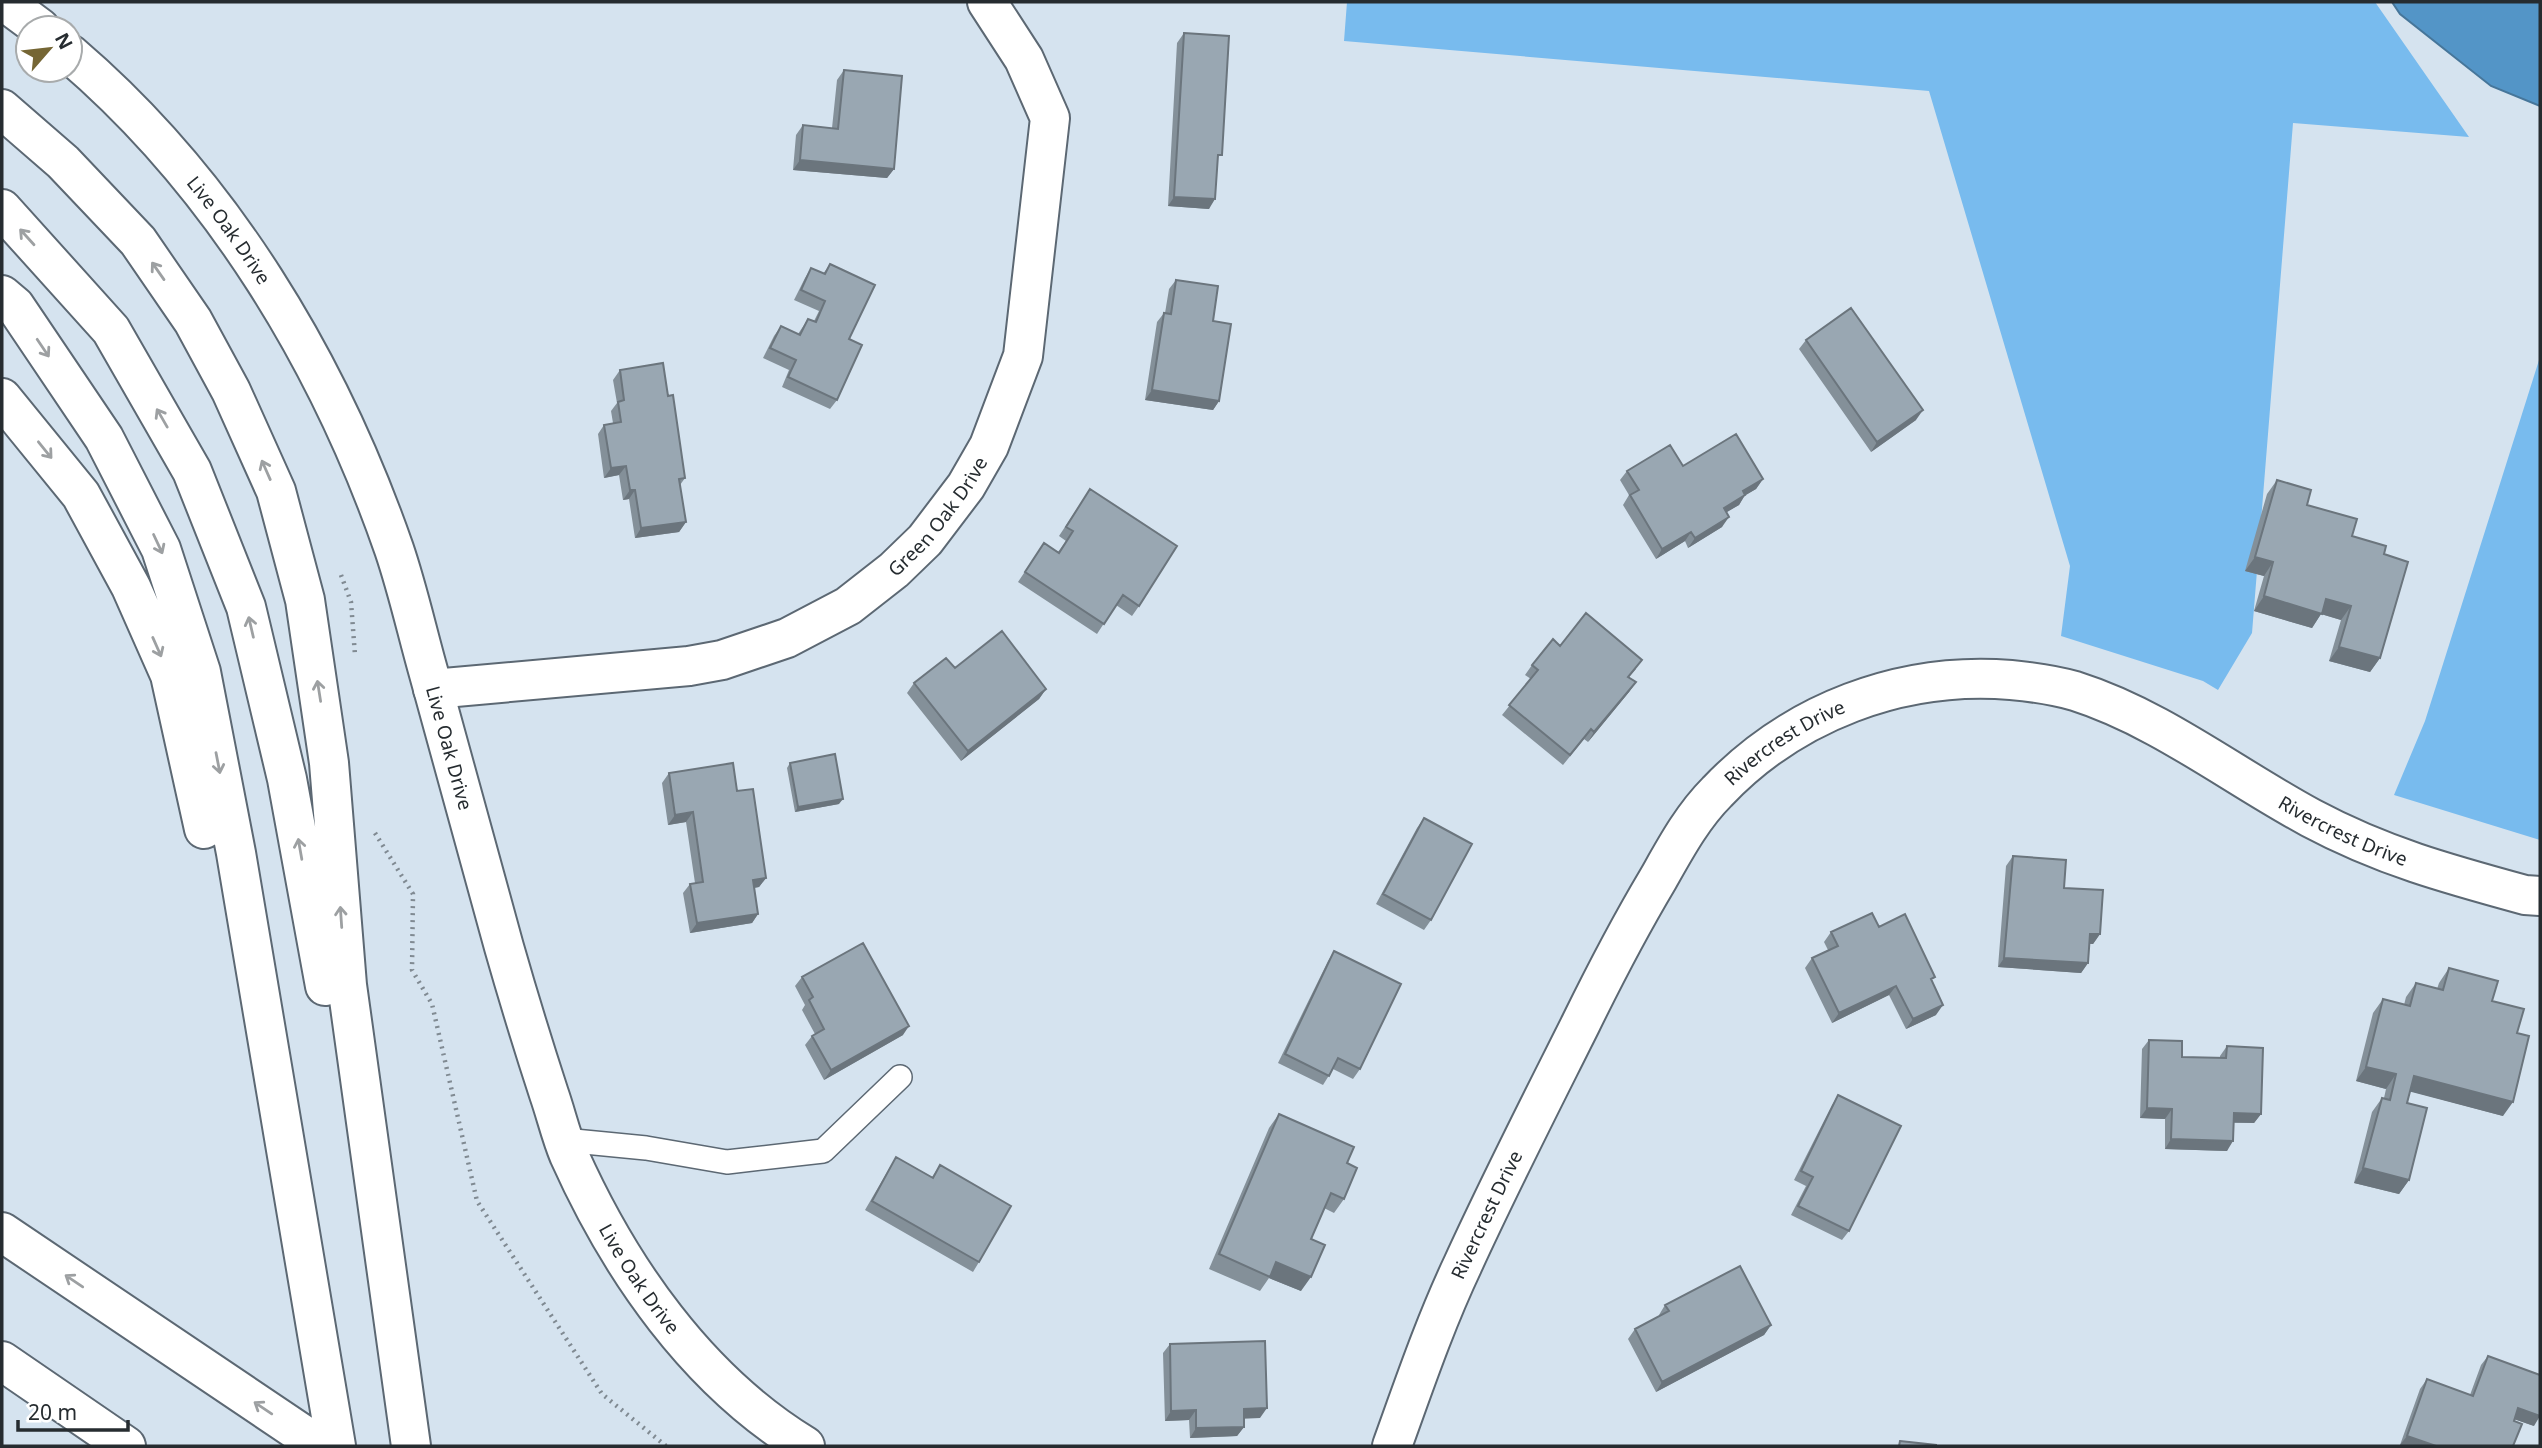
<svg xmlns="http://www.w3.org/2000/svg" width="2542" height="1448" viewBox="0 0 2542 1448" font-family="'Noto Sans',sans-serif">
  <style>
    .forest { fill: #78bbee }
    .water { fill: #5395c7; stroke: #46769a; stroke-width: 2 }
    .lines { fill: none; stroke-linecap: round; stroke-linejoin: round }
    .lane-casing { stroke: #5c6873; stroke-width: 26 }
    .street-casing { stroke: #5c6873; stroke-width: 42 }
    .highway-casing { stroke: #5c6873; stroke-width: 42 }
    .path { stroke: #808a92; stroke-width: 4.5; stroke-dasharray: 2 5; stroke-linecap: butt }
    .lane { stroke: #fff; stroke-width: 23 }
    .street { stroke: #fff; stroke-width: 38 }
    .highway { stroke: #fff; stroke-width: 38 }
    .wall { fill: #849099 }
    .shaded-wall { fill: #6b757d }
    .building { fill: #99a7b2; stroke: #6b757d; stroke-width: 2 }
    .oneway { stroke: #9da0a2 }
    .labels { text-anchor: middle; stroke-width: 7; stroke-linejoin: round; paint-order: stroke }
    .street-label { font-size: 19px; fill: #262c30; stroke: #fff }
  </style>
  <rect width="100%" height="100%" fill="#d5e3ef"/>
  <path class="forest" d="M 1347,2 L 2375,2 L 2469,137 L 2293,123 L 2252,633 L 2218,690 L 2203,681 L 2061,636 L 2070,566 L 1929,91 L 1344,41 Z
    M 2540,357 L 2540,840 L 2394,795 L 2425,721 Z"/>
  <path class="water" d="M 2392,2 L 2540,2 L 2540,106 L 2491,86 L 2400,14 Z"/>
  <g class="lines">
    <defs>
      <path id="lane" d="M 564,1140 L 646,1148 L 727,1162 L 823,1151 L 900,1077"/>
      <g id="street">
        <path d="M 5,2 L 40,28"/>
        <path id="s1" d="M 70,54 C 222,184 329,362 394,549 C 408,590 417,632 429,674 C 454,765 479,856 504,947 C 518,996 533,1045 549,1094 C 556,1114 561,1136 569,1155 C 620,1269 697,1380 805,1446"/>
        <path id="s2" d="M 433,689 L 689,666 L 722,660 L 787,638 L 848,606 L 894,570 L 925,540 L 966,486 L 989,446 L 1023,356 L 1050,118 L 1024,59 L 987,2"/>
        <path id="s3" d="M 1392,1446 C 1414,1385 1435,1323 1463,1264 C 1500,1183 1541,1103 1581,1023 C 1605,974 1630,926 1658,879 C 1675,849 1692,817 1717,792 C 1793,712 1901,671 2011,680 C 2032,682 2054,685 2075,691 C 2160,718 2233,776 2311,818 C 2382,856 2448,874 2525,895 L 2540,896"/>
      </g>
      <path id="highway" d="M 2,109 L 63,162 L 138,241 L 193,321 L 231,391 L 276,491 L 305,600 L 329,763 L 347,985 L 411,1446
        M 2,209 L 111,330 L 192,471 L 246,607 L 287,779 L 325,986
        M 2,295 L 15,306 L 104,438 L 161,549 L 201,672 L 236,853 L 336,1446
        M 2,398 L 81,495 L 131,587 L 170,675 L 204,829
        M 2,1232 L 320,1446
        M 2,1361 L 126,1446"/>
    </defs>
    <use href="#lane" class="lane-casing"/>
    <use href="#street" class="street-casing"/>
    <use href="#highway" class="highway-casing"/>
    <path class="path" d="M 341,575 L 351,602 L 355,655
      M 375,833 L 413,894 L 412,970 L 432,1004 L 477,1201 L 602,1394 L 666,1446"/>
    <use href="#lane" class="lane"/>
    <use href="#street" class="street"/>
    <use href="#highway" class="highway"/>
  </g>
  <path class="wall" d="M 1184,33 L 1218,161 L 1209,209 L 1168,206 L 1177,43 Z
    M 844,70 L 894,169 L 887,178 L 793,170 L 796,135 L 803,125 L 832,128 L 837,80 Z
    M 830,264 L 849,339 L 837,400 L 830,409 L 782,387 L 789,370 L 763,358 L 774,336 L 781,326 L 798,334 L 808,319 L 814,321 L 819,311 L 794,300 L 805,278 L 811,268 L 823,274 Z
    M 1176,280 L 1213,321 L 1219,401 L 1213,410 L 1145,400 L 1157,322 L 1164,313 L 1165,313 L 1169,289 Z
    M 1806,340 L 1916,420 L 1871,452 L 1799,349 Z
    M 620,370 L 668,396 L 685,478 L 680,485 L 686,522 L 679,532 L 635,538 L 629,499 L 623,500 L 619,475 L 604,478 L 598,434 L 604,425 L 613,423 L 611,411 L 617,403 L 613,380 Z
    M 1683,466 L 1763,479 L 1756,489 L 1745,495 L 1739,505 L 1726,512 L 1722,527 L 1688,548 L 1685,541 L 1656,559 L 1623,505 L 1629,495 L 1620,480 L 1627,471 Z
    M 2277,480 L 2307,505 L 2352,536 L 2384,554 L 2380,658 L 2370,672 L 2329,661 L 2341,620 L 2321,614 L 2312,628 L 2254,611 L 2264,576 L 2245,571 L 2267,494 Z
    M 1090,489 L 1139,606 L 1132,616 L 1116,605 L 1097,634 L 1018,582 L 1044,543 L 1058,552 L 1066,541 L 1059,536 Z
    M 1560,646 L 1636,669 L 1629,677 L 1636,682 L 1629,692 L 1588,742 L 1584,739 L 1563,765 L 1502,715 L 1531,679 L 1525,675 L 1532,665 Z
    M 955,668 L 1046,689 L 1039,699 L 961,761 L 907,693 L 914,683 Z
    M 790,763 L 839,804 L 795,812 L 787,768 Z
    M 669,773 L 737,791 L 766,878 L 759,887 L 754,888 L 758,914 L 752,923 L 690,933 L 683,893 L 690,884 L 695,883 L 686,822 L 668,825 L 662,783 Z
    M 1424,818 L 1431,920 L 1424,930 L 1376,904 L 1417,828 Z
    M 2013,856 L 2064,888 L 2100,934 L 2093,944 L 2089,944 L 2088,963 L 2081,973 L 1998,967 L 2006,866 Z
    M 1879,927 L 1932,982 L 1936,1015 L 1906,1029 L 1889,995 L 1832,1023 L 1805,968 L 1812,958 L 1828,950 L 1824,942 L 1831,932 Z
    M 1334,951 L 1360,1069 L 1353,1079 L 1333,1069 L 1323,1085 L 1278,1063 L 1328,961 Z
    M 2449,968 L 2492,1001 L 2517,1033 L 2503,1116 L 2410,1091 L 2407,1103 L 2409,1180 L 2399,1194 L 2354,1183 L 2372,1112 L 2382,1098 L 2384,1098 L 2386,1089 L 2356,1081 L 2373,1013 L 2383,999 L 2404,1005 L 2406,997 L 2416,983 L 2437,989 L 2439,983 Z
    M 802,977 L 903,1035 L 824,1080 L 805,1045 L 812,1036 L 815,1034 L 802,1010 L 805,1005 L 795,986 Z
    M 2149,1040 L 2182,1057 L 2220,1058 L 2220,1056 L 2227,1046 L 2261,1114 L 2254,1123 L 2234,1123 L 2227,1151 L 2165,1149 L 2165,1119 L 2140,1118 L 2142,1049 Z
    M 1838,1095 L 1849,1231 L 1842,1240 L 1791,1215 L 1806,1186 L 1794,1180 L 1832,1105 Z
    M 1279,1114 L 1347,1163 L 1344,1199 L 1334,1213 L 1324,1208 L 1311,1239 L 1301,1291 L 1269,1278 L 1260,1291 L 1209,1269 L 1269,1128 Z
    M 896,1157 L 932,1177 L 940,1165 L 979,1262 L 973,1272 L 865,1210 L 890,1167 Z
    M 1665,1305 L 1771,1325 L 1764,1335 L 1656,1392 L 1628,1339 L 1635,1329 L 1659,1316 L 1659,1315 Z
    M 1170,1344 L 1260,1418 L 1244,1418 L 1244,1427 L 1237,1436 L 1190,1438 L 1189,1420 L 1165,1421 L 1163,1353 Z
    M 2488,1356 L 2534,1426 L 2514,1419 L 2400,1445 L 2420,1389 L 2427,1379 L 2470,1395 L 2481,1365 Z"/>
  <path class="shaded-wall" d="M 800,160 L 894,169 L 887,178 L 793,170 Z
    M 1174,197 L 1215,199 L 1209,209 L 1168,206 Z
    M 1152,390 L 1219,401 L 1213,410 L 1145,400 Z
    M 1923,410 L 1916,420 L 1871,452 L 1877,442 Z
    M 626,466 L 619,475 L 604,478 L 611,468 Z
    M 1763,479 L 1756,489 L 1736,501 L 1743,491 Z
    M 630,490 L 635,490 L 629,499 L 623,500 Z
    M 1745,495 L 1739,505 L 1717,518 L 1724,508 Z
    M 1729,517 L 1722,527 L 1688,548 L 1695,538 Z
    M 686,522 L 679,532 L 635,538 L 641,528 Z
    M 1691,532 L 1685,541 L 1656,559 L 1662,549 Z
    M 2255,557 L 2273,562 L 2264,576 L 2245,571 Z
    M 2264,596 L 2326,599 L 2351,606 L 2341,620 L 2321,614 L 2312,628 L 2254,611 Z
    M 2339,647 L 2380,658 L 2370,672 L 2329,661 Z
    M 1636,682 L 1629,692 L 1588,742 L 1594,732 Z
    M 1046,689 L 1039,699 L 961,761 L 968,751 Z
    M 843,799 L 839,804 L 795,812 L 798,807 Z
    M 693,812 L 686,822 L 668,825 L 675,815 Z
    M 766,878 L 759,887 L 746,889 L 753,880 Z
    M 758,914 L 752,923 L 690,933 L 697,923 Z
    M 2090,934 L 2100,934 L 2093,944 L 2083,943 Z
    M 2004,958 L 2088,963 L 2081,973 L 1998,967 Z
    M 1896,986 L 1889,995 L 1832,1023 L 1839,1013 Z
    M 1943,1005 L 1936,1015 L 1906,1029 L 1913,1019 Z
    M 909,1026 L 903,1035 L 824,1080 L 831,1070 Z
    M 2366,1067 L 2396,1074 L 2386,1089 L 2356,1081 Z
    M 2414,1076 L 2513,1102 L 2503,1116 L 2404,1090 Z
    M 2147,1108 L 2172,1109 L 2165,1119 L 2140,1118 Z
    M 2234,1113 L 2261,1114 L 2254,1123 L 2227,1122 Z
    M 2171,1139 L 2233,1141 L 2227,1151 L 2165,1149 Z
    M 2363,1168 L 2409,1180 L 2399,1194 L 2354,1183 Z
    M 1276,1262 L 1311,1277 L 1301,1291 L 1269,1278 Z
    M 1771,1325 L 1764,1335 L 1656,1392 L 1662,1382 Z
    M 1267,1408 L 1260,1418 L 1237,1419 L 1244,1409 Z
    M 2518,1408 L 2540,1416 L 2534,1426 L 2511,1418 Z
    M 1196,1410 L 1189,1420 L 1165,1421 L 1171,1411 Z
    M 1244,1427 L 1237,1436 L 1190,1438 L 1196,1428 Z
    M 2407,1436 L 2436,1446 L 2400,1445 Z"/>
  <path class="building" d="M 1184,33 L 1229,36 L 1222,155 L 1218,155 L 1215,199 L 1174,197 Z
    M 844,70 L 902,76 L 894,169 L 800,160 L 803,125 L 838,129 Z
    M 830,264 L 875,285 L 849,339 L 862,345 L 837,400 L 788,377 L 796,360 L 770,348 L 781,326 L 800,335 L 808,319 L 816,322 L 825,301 L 801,290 L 811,268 L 825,274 Z
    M 1176,280 L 1218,286 L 1213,321 L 1231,324 L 1219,401 L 1152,390 L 1164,313 L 1171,314 Z
    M 1851,308 L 1923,410 L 1877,442 L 1806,340 Z
    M 663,363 L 668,396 L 673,395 L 685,478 L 679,479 L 686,522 L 641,528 L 635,490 L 630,490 L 626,466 L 611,468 L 604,425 L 621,422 L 618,402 L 624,400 L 620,370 Z
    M 1736,434 L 1763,479 L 1743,491 L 1745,495 L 1724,508 L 1729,517 L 1695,538 L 1691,532 L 1662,549 L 1630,495 L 1639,490 L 1627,471 L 1670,445 L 1683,466 Z
    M 2277,480 L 2311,490 L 2307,505 L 2357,519 L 2352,536 L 2386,546 L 2384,554 L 2408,562 L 2380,658 L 2339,647 L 2351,606 L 2326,599 L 2322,614 L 2264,596 L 2273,562 L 2255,557 Z
    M 1090,489 L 1177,546 L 1139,606 L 1123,595 L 1104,624 L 1025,572 L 1044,543 L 1059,553 L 1073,531 L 1066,527 Z
    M 1586,613 L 1642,660 L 1628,677 L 1636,682 L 1594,732 L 1591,729 L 1570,755 L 1509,705 L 1538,670 L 1532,665 L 1553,639 L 1560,646 Z
    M 1002,631 L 1046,689 L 968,751 L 914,683 L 946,658 L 955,668 Z
    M 835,754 L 843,799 L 798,807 L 790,763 Z
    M 733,763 L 737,791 L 753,789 L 766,878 L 753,880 L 758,914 L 697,923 L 690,884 L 703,882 L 693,812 L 675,815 L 669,773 Z
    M 1424,818 L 1472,844 L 1431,920 L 1383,894 Z
    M 2013,856 L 2066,860 L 2064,888 L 2103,890 L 2100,934 L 2090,934 L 2088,963 L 2004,958 Z
    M 1872,913 L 1879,927 L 1905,914 L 1935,977 L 1931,979 L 1943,1005 L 1913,1019 L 1896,986 L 1839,1013 L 1812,958 L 1838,946 L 1831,932 Z
    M 863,943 L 909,1026 L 831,1070 L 812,1036 L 824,1029 L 809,1000 L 813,997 L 802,977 Z
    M 1334,951 L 1401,984 L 1360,1069 L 1338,1058 L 1329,1076 L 1285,1054 Z
    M 2449,968 L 2498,981 L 2492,1001 L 2524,1009 L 2517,1033 L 2529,1036 L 2513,1102 L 2414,1076 L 2407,1103 L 2427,1108 L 2409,1180 L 2363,1168 L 2382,1098 L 2390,1100 L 2396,1074 L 2366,1067 L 2383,999 L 2410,1006 L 2416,983 L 2443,990 Z
    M 2149,1040 L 2182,1041 L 2182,1057 L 2226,1058 L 2227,1046 L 2263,1048 L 2261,1114 L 2234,1113 L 2233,1141 L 2171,1139 L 2172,1109 L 2147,1108 Z
    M 1838,1095 L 1901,1126 L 1849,1231 L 1798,1206 L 1813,1177 L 1801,1171 Z
    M 1279,1114 L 1354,1147 L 1347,1163 L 1357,1168 L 1344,1199 L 1331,1193 L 1311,1239 L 1325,1245 L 1311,1277 L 1276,1262 L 1270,1277 L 1219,1254 Z
    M 896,1157 L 933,1178 L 940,1165 L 1011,1206 L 979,1262 L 872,1201 Z
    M 1740,1266 L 1771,1325 L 1662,1382 L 1635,1329 L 1669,1311 L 1665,1305 Z
    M 1265,1341 L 1267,1408 L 1244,1409 L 1244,1427 L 1196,1428 L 1196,1410 L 1171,1411 L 1170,1344 Z
    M 2488,1356 L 2540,1375 L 2540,1416 L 2518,1408 L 2514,1421 L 2522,1424 L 2513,1446 L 2436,1446 L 2407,1436 L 2427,1379 L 2473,1396 Z
    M 1900,1441 L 1936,1445 L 1936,1446 L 1899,1446 Z"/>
  <defs><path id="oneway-shaft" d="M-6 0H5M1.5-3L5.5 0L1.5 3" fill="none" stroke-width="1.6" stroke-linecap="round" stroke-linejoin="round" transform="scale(1.75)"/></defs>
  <g class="oneway">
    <use href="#oneway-shaft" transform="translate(27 237) rotate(-132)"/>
    <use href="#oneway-shaft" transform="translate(158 271) rotate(-125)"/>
    <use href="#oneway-shaft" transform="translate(43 348) rotate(56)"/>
    <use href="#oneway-shaft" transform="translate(162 418) rotate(-120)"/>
    <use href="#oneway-shaft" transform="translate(45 450) rotate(51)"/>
    <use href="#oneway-shaft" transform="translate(266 470) rotate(-114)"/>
    <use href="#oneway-shaft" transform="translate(158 544) rotate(65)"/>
    <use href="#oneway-shaft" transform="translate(251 627) rotate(-103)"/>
    <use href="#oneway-shaft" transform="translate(157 647) rotate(66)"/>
    <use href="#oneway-shaft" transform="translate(319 691) rotate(-99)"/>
    <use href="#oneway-shaft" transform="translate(218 763) rotate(79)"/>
    <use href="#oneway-shaft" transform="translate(300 849) rotate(-100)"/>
    <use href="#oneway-shaft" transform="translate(341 917) rotate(-94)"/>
    <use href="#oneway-shaft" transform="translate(74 1281) rotate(-146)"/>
    <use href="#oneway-shaft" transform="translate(263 1408) rotate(-146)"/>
  </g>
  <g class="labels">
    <g class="street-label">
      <text dy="7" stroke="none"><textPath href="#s1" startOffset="238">Live Oak Drive</textPath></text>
      <text dy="7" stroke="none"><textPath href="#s2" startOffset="556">Green Oak Drive</textPath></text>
      <text dy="7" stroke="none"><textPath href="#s3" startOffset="817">Rivercrest Drive</textPath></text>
      <text dy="7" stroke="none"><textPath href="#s1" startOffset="805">Live Oak Drive</textPath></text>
      <text dy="7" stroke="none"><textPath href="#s3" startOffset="1426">Rivercrest Drive</textPath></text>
      <text dy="7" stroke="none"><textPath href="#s3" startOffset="250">Rivercrest Drive</textPath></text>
      <text dy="7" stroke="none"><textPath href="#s1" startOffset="1372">Live Oak Drive</textPath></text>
    </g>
  </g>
  <rect width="2542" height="1448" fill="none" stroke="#262c30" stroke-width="7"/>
  <g transform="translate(49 49) rotate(62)"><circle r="33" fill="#ffffff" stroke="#a8abac" stroke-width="2"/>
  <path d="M0-5L12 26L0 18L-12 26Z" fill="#756634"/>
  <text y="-10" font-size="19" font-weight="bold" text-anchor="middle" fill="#262c30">N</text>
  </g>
  <path d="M18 1420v10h110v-10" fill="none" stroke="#262c30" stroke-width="3.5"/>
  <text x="28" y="1420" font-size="21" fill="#262c30" stroke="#ffffff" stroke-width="5" paint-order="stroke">20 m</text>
</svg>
